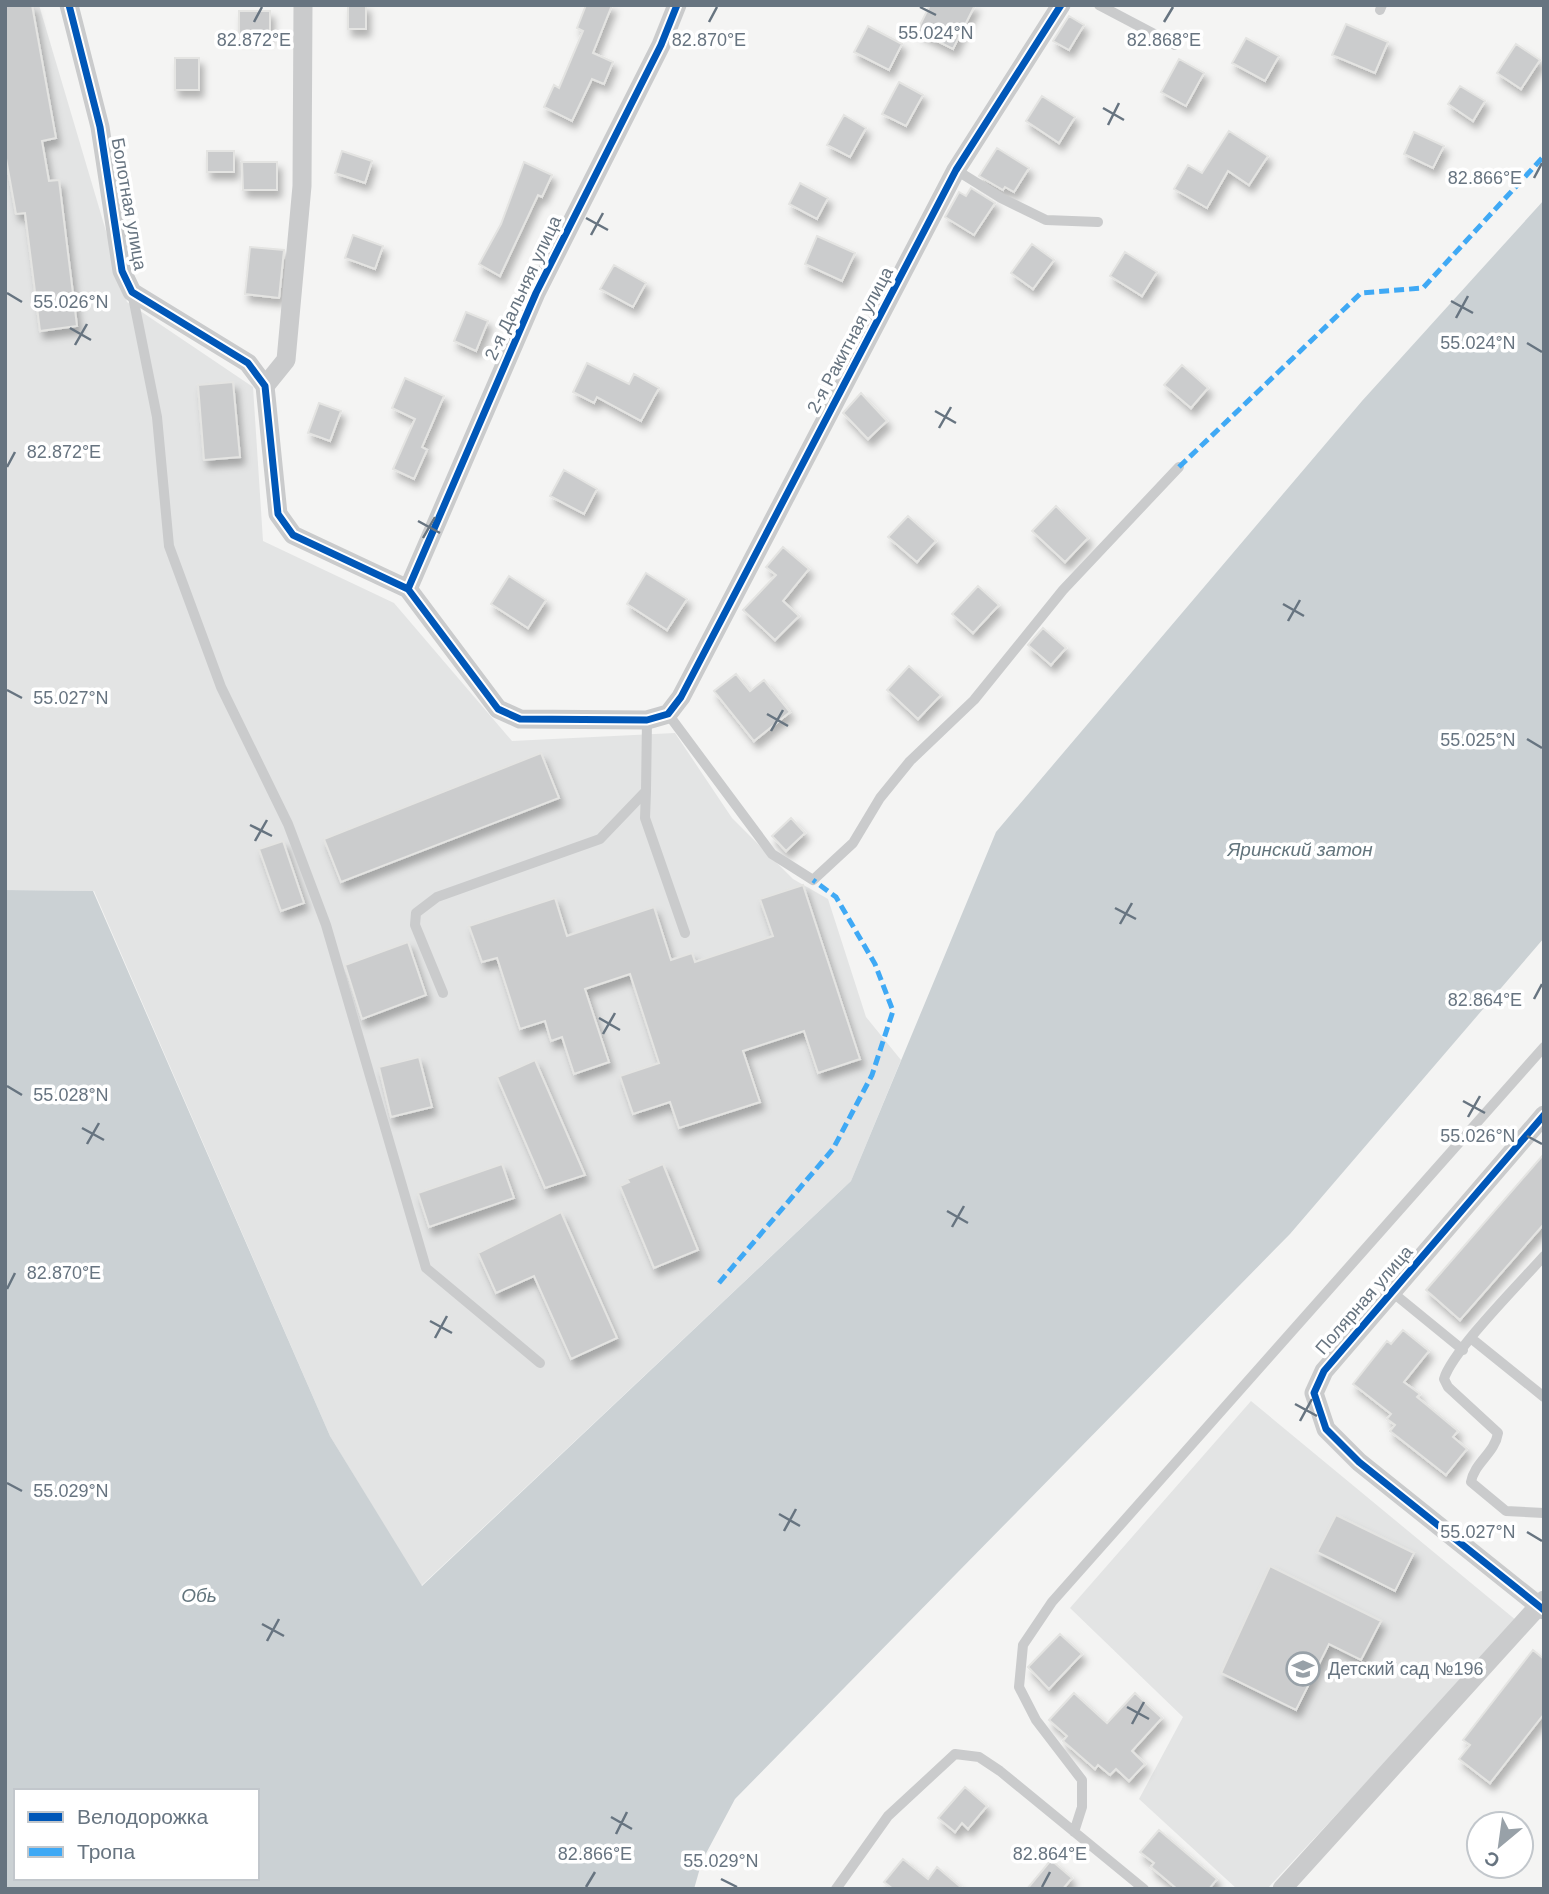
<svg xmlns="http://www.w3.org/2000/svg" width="1549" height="1894" viewBox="0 0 1549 1894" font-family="Helvetica,sans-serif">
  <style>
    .built { fill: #e3e4e4 }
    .water { fill: #cbd1d4; fill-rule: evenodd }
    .building { fill: #cbcccd; stroke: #e4e4e2; stroke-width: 2; filter: url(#shadow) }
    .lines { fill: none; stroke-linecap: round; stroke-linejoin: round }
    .lane { stroke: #cacbcc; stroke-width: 10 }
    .street { stroke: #cacbcc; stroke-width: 19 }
    .quiet { stroke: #3fa9f5; stroke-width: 5; stroke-dasharray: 10 5; stroke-linecap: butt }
    .cycleway-casing { stroke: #fff; stroke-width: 11 }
    .cycleway { stroke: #0057b8; stroke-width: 7 }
    .ticks { fill: none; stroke: #677480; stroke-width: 2.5 }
    .labels { text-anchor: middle; stroke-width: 7; stroke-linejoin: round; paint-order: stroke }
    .street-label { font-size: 18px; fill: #677480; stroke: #fff }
    .poi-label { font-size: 18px; fill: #677480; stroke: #fff; text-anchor: start }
    .water-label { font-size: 19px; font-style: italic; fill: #63757d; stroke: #fff }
    .ticks-label { font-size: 18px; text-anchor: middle; fill: #677480; stroke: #fff; stroke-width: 7; stroke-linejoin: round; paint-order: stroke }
  </style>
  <defs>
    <filter id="shadow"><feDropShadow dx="4" dy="7" stdDeviation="3.5" flood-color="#0004"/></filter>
  </defs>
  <rect width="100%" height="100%" fill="#f4f4f3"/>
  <path class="built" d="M 5,5 L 39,5 L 127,302 L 253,387 L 263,541 L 394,603 L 512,741 L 675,733 L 732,818 L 793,879 L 828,899 L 866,1017 L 901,1060 L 851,1181 L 421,1586 L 330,1436 L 94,891 L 5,890 Z
    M 1251,1401 L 1517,1621 L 1267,1889 L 1237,1889 L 1139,1799 L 1183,1717 L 1070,1608 Z"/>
  <path class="water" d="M 1544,200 L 1544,938 L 1290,1234 L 735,1799 L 702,1861 L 694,1889 L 5,1889 L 5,890 L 93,891 L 330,1436 L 422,1586 L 851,1181 L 996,832 L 1362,401 ZM 16,1791 L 257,1791 L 257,1878 L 16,1878 Z"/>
  <path class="building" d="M 5,5 L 32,5 L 56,138 L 42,141 L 49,181 L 59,180 L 77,326 L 40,331 L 25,213 L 16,214 L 5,153 Z
    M 348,5 L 366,5 L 366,29 L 348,29 Z
    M 586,5 L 612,5 L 593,53 L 613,62 L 604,84 L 592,79 L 572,121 L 544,107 L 554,85 L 559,88 L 583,31 L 577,28 Z
    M 930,5 L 975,5 L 953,49 L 917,31 Z
    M 239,11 L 270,11 L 270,35 L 239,35 Z
    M 1069,16 L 1084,25 L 1069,50 L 1053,41 Z
    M 1346,24 L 1388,42 L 1375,73 L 1332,55 Z
    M 868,26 L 902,44 L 889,70 L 854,52 Z
    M 1246,38 L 1279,56 L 1265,81 L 1232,63 Z
    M 1516,44 L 1540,60 L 1521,89 L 1497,73 Z
    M 175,58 L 199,58 L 199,90 L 175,90 Z
    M 1179,59 L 1204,73 L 1186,106 L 1161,92 Z
    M 899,82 L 923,95 L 906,126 L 882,114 Z
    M 1460,86 L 1485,101 L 1473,121 L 1448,104 Z
    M 1042,96 L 1075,117 L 1059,143 L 1026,121 Z
    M 844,115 L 866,128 L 850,157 L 827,145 Z
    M 1229,131 L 1268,156 L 1249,185 L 1228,171 L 1207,208 L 1174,189 L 1188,165 L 1202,173 Z
    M 1414,132 L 1444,146 L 1433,168 L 1404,154 Z
    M 997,148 L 1029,168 L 1014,192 L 1005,187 L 1003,190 L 979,176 Z
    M 207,151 L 234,151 L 234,172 L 207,172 Z
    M 342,151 L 372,161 L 365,183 L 335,173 Z
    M 242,162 L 277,162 L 277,190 L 243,190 Z
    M 524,162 L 552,175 L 542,197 L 538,195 L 500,276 L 479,264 L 501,224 Z
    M 800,183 L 828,198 L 817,219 L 789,204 Z
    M 971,188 L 995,203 L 974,235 L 945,217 L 959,192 L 966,196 Z
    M 353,235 L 383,246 L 375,269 L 345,258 Z
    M 817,236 L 855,253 L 842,281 L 805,264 Z
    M 1032,244 L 1054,260 L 1033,289 L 1011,273 Z
    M 250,247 L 284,250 L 279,298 L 245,294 Z
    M 1125,252 L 1157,272 L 1142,296 L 1110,276 Z
    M 614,265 L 646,283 L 633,307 L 600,289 Z
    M 466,312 L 488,321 L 476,351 L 454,341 Z
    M 587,363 L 629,384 L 634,374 L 659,388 L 641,421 L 597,397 L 594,403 L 573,392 Z
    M 1182,365 L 1208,388 L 1191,408 L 1164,385 Z
    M 405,378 L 444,396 L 422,447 L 427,450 L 414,479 L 393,469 L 415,419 L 392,408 Z
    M 233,382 L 240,457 L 204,460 L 198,385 Z
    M 861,393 L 887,421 L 868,439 L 843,413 Z
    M 319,403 L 341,411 L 330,441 L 308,433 Z
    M 564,470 L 597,489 L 584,514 L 550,496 Z
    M 1056,506 L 1088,538 L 1065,562 L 1032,531 Z
    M 908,516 L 936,541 L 917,562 L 888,537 Z
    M 783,547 L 809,569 L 783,601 L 799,616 L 775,640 L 743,610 L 776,575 L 766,567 Z
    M 646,573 L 687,599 L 667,630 L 627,604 Z
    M 509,576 L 546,600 L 528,628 L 491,604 Z
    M 978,586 L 999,605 L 973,633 L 952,614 Z
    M 1043,628 L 1066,648 L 1051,665 L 1028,645 Z
    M 909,666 L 941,695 L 918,719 L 887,690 Z
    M 736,674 L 750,691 L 764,680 L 790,712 L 754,741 L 714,691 Z
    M 541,753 L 559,798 L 341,882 L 324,839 Z
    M 791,818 L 805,833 L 786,851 L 772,836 Z
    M 283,841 L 304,903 L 281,911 L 259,849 Z
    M 803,885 L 860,1059 L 818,1073 L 804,1031 L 743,1051 L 760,1102 L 679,1128 L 670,1102 L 633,1114 L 620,1076 L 659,1063 L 630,974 L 585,989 L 609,1062 L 574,1074 L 562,1037 L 551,1041 L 545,1021 L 520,1029 L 497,958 L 482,962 L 469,926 L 555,898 L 567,936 L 654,907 L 671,960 L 692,953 L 695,962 L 773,936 L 760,899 Z
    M 408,942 L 426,995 L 362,1019 L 345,965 Z
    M 419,1057 L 432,1107 L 391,1117 L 379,1067 Z
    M 535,1060 L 585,1175 L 545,1188 L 497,1077 Z
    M 1544,1154 L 1544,1224 L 1460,1320 L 1426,1290 Z
    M 502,1164 L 514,1198 L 429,1227 L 418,1193 Z
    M 663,1164 L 698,1250 L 654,1268 L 620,1186 L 629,1182 L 627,1179 Z
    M 561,1212 L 617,1338 L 571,1359 L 534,1276 L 496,1293 L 478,1253 Z
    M 1403,1330 L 1429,1351 L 1404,1382 L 1420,1394 L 1417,1397 L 1458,1431 L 1453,1437 L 1467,1449 L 1446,1475 L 1390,1431 L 1395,1425 L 1387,1419 L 1391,1414 L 1353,1384 L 1387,1341 L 1391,1344 Z
    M 1336,1515 L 1414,1553 L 1395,1591 L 1317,1552 Z
    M 1270,1566 L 1381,1621 L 1361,1660 L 1329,1644 L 1296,1710 L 1221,1673 Z
    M 1060,1634 L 1082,1654 L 1049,1689 L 1028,1667 Z
    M 1533,1650 L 1544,1659 L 1544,1714 L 1490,1783 L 1459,1759 L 1470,1745 L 1463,1740 Z
    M 1074,1693 L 1107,1723 L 1135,1693 L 1162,1718 L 1132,1751 L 1145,1764 L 1129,1781 L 1116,1769 L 1110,1775 L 1098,1765 L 1095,1769 L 1063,1741 L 1067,1736 L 1049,1720 Z
    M 965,1787 L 987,1806 L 968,1829 L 962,1823 L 955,1832 L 938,1818 Z
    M 1159,1830 L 1217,1879 L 1209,1889 L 1177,1889 L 1151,1867 L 1154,1863 L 1140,1852 Z
    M 903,1859 L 928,1879 L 937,1867 L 963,1889 L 893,1889 L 884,1882 Z
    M 1051,1860 L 1072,1878 L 1063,1889 L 1027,1889 Z"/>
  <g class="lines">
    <path class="lane" d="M 1099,5 L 1175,45
      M 1380,10 L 1382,5
      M 956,170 L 1001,198 L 1046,220 L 1098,222
      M 132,292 L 157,417 L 169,546 L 221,687 L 288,824 L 326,925 L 426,1268 L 540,1363
      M 668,714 L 772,854 L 813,880 L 853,843 L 880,798 L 910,761 L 974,700 L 1063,590 L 1179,467
      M 646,791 L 645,818 L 685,933
      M 443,993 L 415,925 L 416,913 L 437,897 L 600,839 L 646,791 L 647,720
      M 1544,1256 C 1521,1282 1452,1351 1444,1379 L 1448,1387 L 1498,1433 C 1495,1453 1474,1463 1471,1482 L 1506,1511 L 1544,1513
      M 1392,1292 L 1463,1350
      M 1472,1339 L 1544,1397
      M 1074,1832 L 1082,1807 L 1082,1780 L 1036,1720 L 1019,1687 L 1023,1645 L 1052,1602 L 1544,1047
      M 836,1889 L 888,1816 L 955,1754 L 979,1757 L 1000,1771 L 1144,1889"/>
    <path class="street" d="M 69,5 L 100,127 L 122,271 L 132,292 L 248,363 L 265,386 L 278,514 L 293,535 L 408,589 L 498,709 L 520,719 L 647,720 L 668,714 L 681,697 L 956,170 L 1061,5
      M 265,386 L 286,360 L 302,186 L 303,5
      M 408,589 L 536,293 L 661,45 L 677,5
      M 1544,1115 L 1324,1371 L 1314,1393 L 1326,1429 L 1359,1462 L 1544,1610
      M 1282,1889 L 1544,1600"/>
    <path class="quiet" d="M 1179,467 L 1361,293 L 1423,288 L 1544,156
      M 719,1283 L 833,1149 L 872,1075 L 893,1011 L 875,964 L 836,897 L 813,880"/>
    <defs>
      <path id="cycleway" d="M 69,5 L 100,127 L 122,271 L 132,292 L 248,363 L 265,386 L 278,514 L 293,535 L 408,589 L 498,709 L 520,719 L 647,720 L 668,714 L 681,697 L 956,170 L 1061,5
        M 408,589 L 536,293 L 661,45 L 677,5
        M 1544,1115 L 1324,1371 L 1314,1393 L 1326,1429 L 1359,1462 L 1544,1610"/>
    </defs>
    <use href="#cycleway" class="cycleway-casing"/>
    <use href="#cycleway" class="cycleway"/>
  </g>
  <path class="ticks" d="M 920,7 L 936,15M 254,22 L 262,7M 709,22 L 717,7M 1164,22 L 1173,7M 1103,108 L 1124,120M 1108,125 L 1119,103M 1534,178 L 1542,163M 586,218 L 608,230M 591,235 L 603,213M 7,293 L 22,302M 1451,301 L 1473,313M 1456,318 L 1468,296M 70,328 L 91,340M 1527,343 L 1542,352M 75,345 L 87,324M 935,411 L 956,423M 939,428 L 951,407M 7,467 L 15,452M 418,521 L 440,533M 423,538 L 435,517M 1283,604 L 1304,616M 1288,621 L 1300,600M 7,690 L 22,698M 767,714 L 788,726M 771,731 L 783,710M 1527,739 L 1542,748M 250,825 L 272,836M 255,841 L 267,820M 1115,908 L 1136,919M 1120,924 L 1132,903M 1534,999 L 1542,984M 599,1018 L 620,1030M 603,1034 L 615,1013M 7,1086 L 22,1095M 1463,1101 L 1485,1113M 1468,1117 L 1480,1096M 82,1128 L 104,1140M 1527,1136 L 1542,1144M 87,1144 L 99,1123M 947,1211 L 968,1223M 952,1227 L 964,1206M 7,1289 L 15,1273M 430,1321 L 452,1333M 435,1338 L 447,1316M 1295,1404 L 1317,1416M 1300,1421 L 1312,1399M 7,1483 L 22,1491M 779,1514 L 800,1526M 784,1531 L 796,1509M 1527,1532 L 1542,1541M 262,1624 L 284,1636M 267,1641 L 279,1619M 1127,1707 L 1149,1719M 1132,1724 L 1144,1702M 611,1817 L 632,1829M 616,1834 L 627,1812M 721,1879 L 737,1887M 586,1887 L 595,1872M 1042,1887 L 1050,1872"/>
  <defs>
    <symbol id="school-ring" viewBox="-11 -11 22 22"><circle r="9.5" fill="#fff" stroke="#98a1a8" stroke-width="1.5"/><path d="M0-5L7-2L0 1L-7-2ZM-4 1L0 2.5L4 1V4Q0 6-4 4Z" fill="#98a1a8"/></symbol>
  </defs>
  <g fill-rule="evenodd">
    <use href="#school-ring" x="1284" y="1650" width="38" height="38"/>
  </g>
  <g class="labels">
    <g class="street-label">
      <text transform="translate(129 204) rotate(80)" y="6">Болотная улица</text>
      <text transform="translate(523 288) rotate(-65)" y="6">2-я Дальняя улица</text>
      <text transform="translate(850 340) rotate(-62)" y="6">2-я Ракитная улица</text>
      <text transform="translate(1364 1300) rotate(-49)" y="6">Полярная улица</text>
    </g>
    <g class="poi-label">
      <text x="1328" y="1675">Детский сад №196</text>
    </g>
    <g class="water-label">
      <text x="1300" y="856">Яринский затон</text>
      <text x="199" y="1602">Обь</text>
    </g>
  </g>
  <g class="ticks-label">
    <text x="936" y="39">55.024°N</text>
    <text x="254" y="46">82.872°E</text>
    <text x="709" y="46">82.870°E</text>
    <text x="1164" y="46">82.868°E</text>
    <text x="1485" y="184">82.866°E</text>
    <text x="71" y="308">55.026°N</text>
    <text x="1478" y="349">55.024°N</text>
    <text x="64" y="458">82.872°E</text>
    <text x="71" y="704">55.027°N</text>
    <text x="1478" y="746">55.025°N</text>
    <text x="1485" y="1006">82.864°E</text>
    <text x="71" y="1101">55.028°N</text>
    <text x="1478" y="1142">55.026°N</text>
    <text x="64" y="1279">82.870°E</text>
    <text x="71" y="1497">55.029°N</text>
    <text x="1478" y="1538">55.027°N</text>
    <text x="595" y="1860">82.866°E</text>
    <text x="1050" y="1860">82.864°E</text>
    <text x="721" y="1867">55.029°N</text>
  </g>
  <rect width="1549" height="1894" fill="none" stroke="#677480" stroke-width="14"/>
  <rect x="14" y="1789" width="245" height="91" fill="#ffffff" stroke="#c2c7cc" stroke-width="2"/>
  <rect x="28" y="1812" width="35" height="10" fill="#0057b8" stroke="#c2c7cc" stroke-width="2"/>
  <text x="77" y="1824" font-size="21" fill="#677480">Велодорожка</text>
  <rect x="28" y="1847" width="35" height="10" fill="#3fa9f5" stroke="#c2c7cc" stroke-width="2"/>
  <text x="77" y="1859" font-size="21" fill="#677480">Тропа</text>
  <g transform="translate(1500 1845) rotate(209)"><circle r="33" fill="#ffffff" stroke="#c2c7cc" stroke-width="2"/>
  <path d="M0-5L12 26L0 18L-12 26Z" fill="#98a1a8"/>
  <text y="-10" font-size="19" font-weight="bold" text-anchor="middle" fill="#677480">С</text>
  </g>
</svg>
